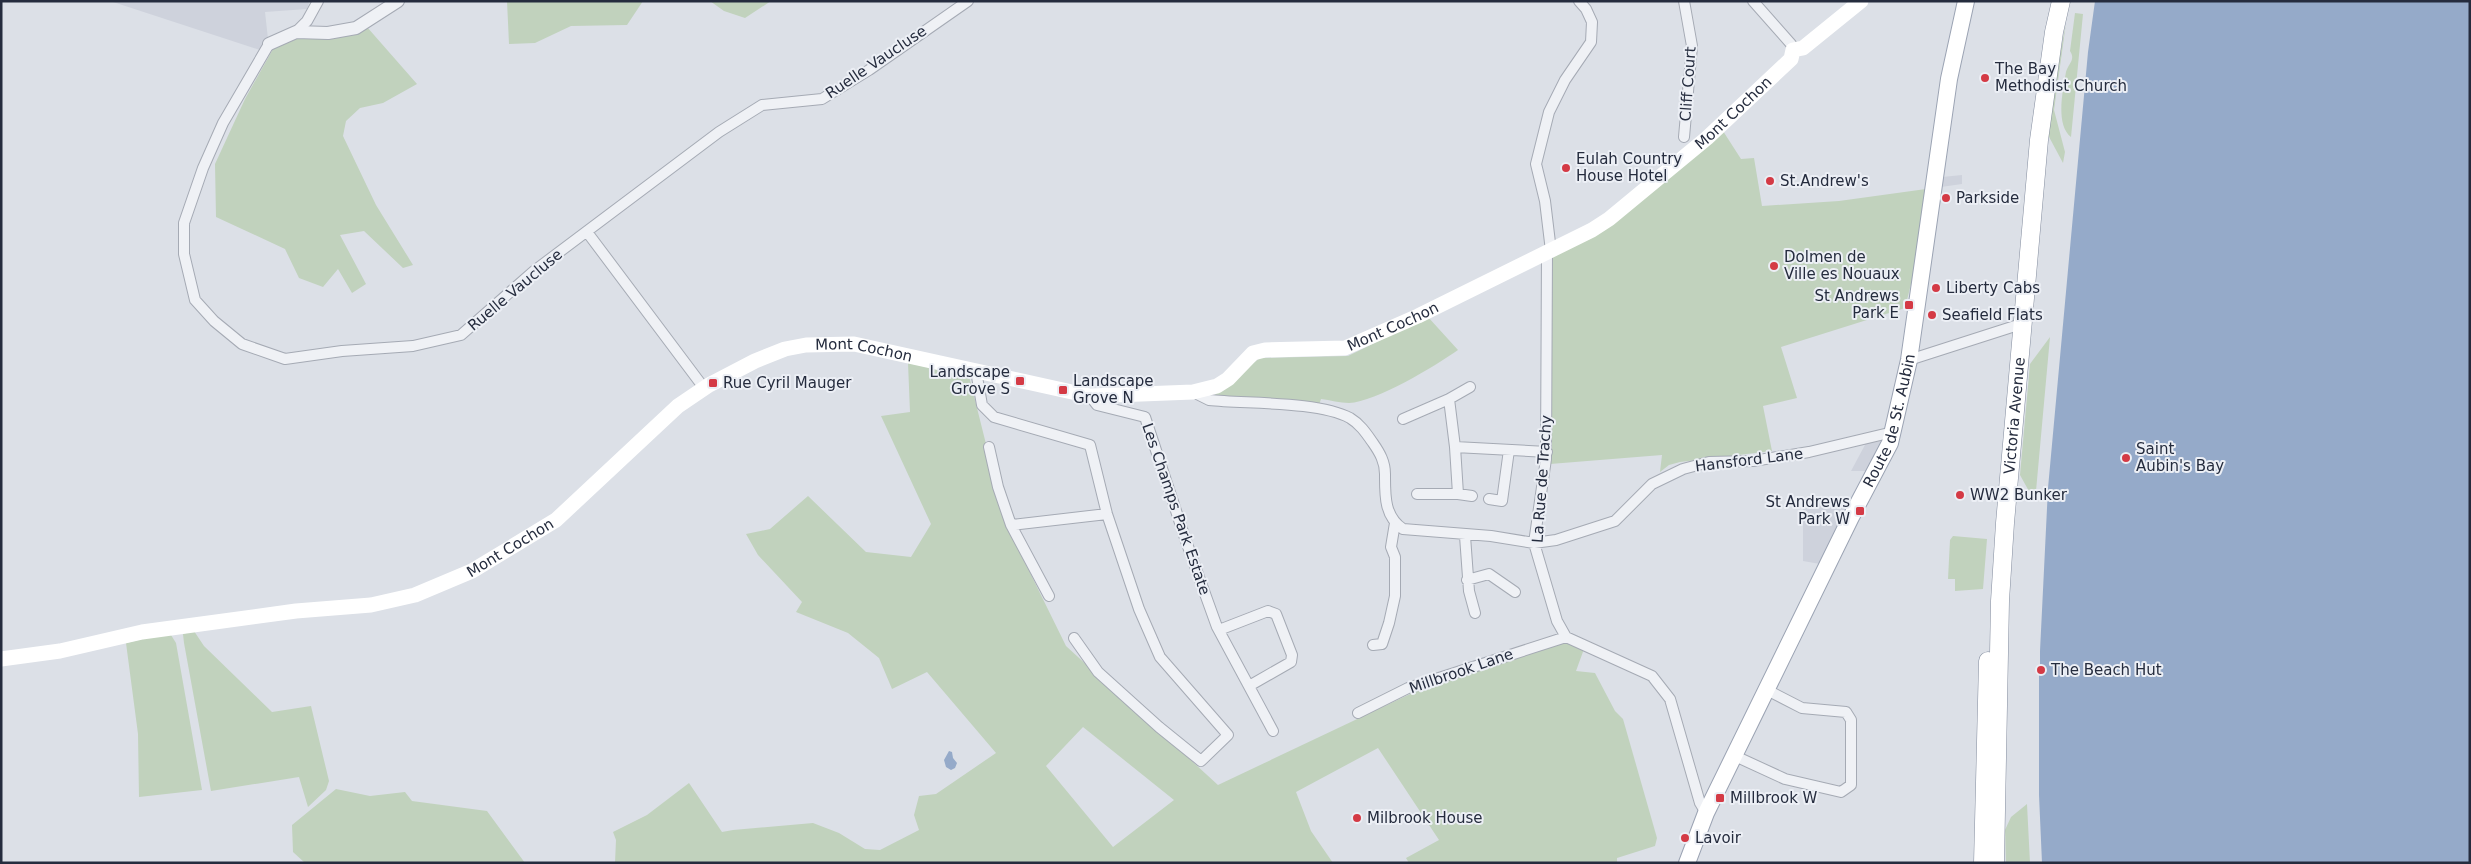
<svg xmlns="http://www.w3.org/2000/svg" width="2471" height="864" viewBox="0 0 2471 864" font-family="'DejaVu Sans',sans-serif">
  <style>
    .built { fill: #ced2dc }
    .green { fill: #c1d2bd; fill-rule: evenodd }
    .water { fill: #95aac9 }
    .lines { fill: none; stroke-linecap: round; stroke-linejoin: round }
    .minor-casing { stroke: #a5aab4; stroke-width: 12 }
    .tertiary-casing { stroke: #a5aab4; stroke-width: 14 }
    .primary-casing { stroke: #9ba3b3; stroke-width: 18 }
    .trunk-casing { stroke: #838c9e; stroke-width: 19 }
    .minor { stroke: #eff1f5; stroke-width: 10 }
    .tertiary { stroke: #eff1f5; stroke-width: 12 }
    .secondary { stroke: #fff; stroke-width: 15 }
    .primary { stroke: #fff; stroke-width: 16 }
    .trunk { stroke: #fff; stroke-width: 18 }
    .poi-dot { fill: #d43a45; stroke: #eceff5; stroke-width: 2 }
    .labels { text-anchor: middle; stroke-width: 4; stroke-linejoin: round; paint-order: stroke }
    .street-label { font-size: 15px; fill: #252c3e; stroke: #eceff5 }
    .poi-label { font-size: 15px; fill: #252c3e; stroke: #eceff5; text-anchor: start }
  </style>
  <rect width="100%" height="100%" fill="#dce0e7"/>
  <path class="built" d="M 110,1 L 307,1 L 309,3 L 307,9 L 265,12 L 268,39 L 260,50 Z
    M 1962,175 L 1962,184 L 1941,187 L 1942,177 Z
    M 1881,441 L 1868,471 L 1851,471 L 1866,443 Z
    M 1853,501 L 1820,564 L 1803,561 L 1803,505 Z"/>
  <path class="green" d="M 507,1 L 643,1 L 627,25 L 571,26 L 535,43 L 509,44 Z
    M 710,1 L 771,1 L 745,18 L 724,11 Z
    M 2075,13 L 2083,14 L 2071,137 C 2055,124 2063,90 2066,72 C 2068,64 2076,60 2070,51 Z
    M 2066,23 L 2054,110 L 2065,152 L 2063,163 L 2048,135 L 2053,90 Z
    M 367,27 L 417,84 L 383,103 L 360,108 L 346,121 L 343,136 L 376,205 L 413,265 L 403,268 L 364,231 L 340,235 L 366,284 L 352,293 L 338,269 L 323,287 L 299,278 L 285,249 L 216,217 L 215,164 L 245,99 L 273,49 L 299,38 L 327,38 L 355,35 Z
    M 1723,131 L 1741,159 L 1754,158 L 1762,206 L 1839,201 L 1926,189 L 1913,276 L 1905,308 L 1781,347 L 1797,398 L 1763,406 L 1772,451 L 1680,462 L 1669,465 L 1660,472 L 1662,455 L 1550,464 L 1551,256 Z
    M 1428,317 L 1458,350 C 1435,366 1376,402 1349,403 C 1340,403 1330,400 1321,399 L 1319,405 L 1219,397 L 1213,393 L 1260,358 L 1348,356 Z
    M 2050,337 L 2035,502 L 2020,475 L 2030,364 Z
    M 908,363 L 969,376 L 1006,524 L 1066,646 L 1218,785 L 1446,677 L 1564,641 L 1584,649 L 1576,671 L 1595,673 L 1615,711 L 1623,719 L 1657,838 L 1655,846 L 1617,858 L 1617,863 L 1409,863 L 1406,858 L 1439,840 L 1378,748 L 1296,792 L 1311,831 L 1333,863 L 615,863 L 616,840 L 613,832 L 647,815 L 689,783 L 722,832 L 733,830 L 813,823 L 839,833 L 865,849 L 880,850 L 919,830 L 914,815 L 919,796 L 936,794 L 996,753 L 927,672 L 892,689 L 879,658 L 848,633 L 796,612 L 802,602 L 758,555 L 746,534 L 770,529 L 808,496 L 866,552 L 911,557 L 931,524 L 881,416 L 910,412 ZM 1083,727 L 1174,800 L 1113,847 L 1046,766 Z
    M 1953,536 L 1987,539 L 1983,589 L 1955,591 L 1955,579 L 1948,579 L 1950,540 Z
    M 194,631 L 204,646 L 272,712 L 311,706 L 329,781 L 326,790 L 308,807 L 299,777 L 211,791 L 184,643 L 183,634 Z
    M 164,634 L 171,635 L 176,643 L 202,790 L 139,797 L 138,734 L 126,643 Z
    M 336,789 L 370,796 L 405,792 L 412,801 L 487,811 L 525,863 L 305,863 L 293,852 L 292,825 Z
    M 2027,804 L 2030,863 L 2006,863 L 2005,830 L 2011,817 Z"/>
  <path class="water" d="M 2095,1 L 2470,1 L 2470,863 L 2042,863 L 2039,795 L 2039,674 L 2043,674 L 2043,667 L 2040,666 L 2040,651 L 2048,488 L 2088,52 Z
    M 949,751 L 952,752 L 953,758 L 957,763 L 955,768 L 951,770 L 946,767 L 944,760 Z"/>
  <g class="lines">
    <defs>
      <path id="minor" d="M 1684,1 L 1692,46 L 1684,137
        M 1753,1 L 1791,44 L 1793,50
        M 296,32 L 307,21 L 318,1
        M 269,44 L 223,123 L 203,168 L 184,223 L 184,254 L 195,300 L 214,321 L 242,344 L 285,359 L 342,351 L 413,346 L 461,335 L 534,271 L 719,132 L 762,105 L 822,99 L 869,70 L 968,1
        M 587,232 L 704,388
        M 1551,251 L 1545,201 L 1536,164 L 1549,112 L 1565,80 L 1591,42 L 1592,22 L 1586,9 L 1579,1
        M 1547,252 L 1546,459 L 1534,543 L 1557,621 L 1566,637 L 1652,676 L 1670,699 L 1700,803 L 1706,813
        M 1909,360 L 2015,326
        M 976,371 L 982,405 L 994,417 L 1090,445 L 1107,514 L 1139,609 L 1160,657 L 1228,735 L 1201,761 L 1159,727 L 1098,672 L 1074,638
        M 1193,392 L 1209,400 C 1247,404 1318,401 1350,418 C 1360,424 1366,433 1373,443 C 1380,453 1385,462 1385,474 C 1385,495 1384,516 1403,529 L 1491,536 L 1534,543 L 1556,540 L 1615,521 L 1652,484 L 1683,469 L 1709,462 L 1753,461 L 1809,452 L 1893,432
        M 1090,396 L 1097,405 L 1145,417 L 1186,541 L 1217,627 L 1273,731
        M 1449,399 L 1470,387
        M 1403,419 L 1449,399 L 1455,447 L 1547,452
        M 989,447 L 998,487 L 1011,525 L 1049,596
        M 1417,494 L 1458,494 L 1455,447
        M 1458,494 L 1472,496
        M 1489,499 L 1502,501 L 1509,450
        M 1011,525 L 1107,514
        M 1465,536 L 1469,591 L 1475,613
        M 1467,580 L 1489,574 L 1515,592
        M 1219,630 L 1268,611 L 1276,614 L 1292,655 L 1291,662 L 1249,686
        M 1373,645 L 1382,644 L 1389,623 L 1395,596 L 1395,557 L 1391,547 L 1395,523
        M 1358,713 L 1408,688 L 1566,637
        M 1735,756 L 1785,779 L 1841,792 L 1851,785 L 1851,720 L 1846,712 L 1802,708 L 1767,690"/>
      <path id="tertiary" d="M 269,44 L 296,32 L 328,33 L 356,28 L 398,1"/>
      <g id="primary">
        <path id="s2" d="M 1687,863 L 1706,813 L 1851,517 L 1890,443 L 1909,360 L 1949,79 L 1966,1"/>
      </g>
      <g id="trunk">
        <path d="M 1983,863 L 1988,661"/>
        <path id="s3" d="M 1995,863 L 2000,601 L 2005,523 L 2039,140 L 2054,32 L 2061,1"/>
      </g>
    </defs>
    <use href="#minor" class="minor-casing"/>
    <use href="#tertiary" class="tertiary-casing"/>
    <use href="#primary" class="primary-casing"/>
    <use href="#trunk" class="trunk-casing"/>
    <use href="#minor" class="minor"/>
    <use href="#tertiary" class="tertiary"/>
    <path class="secondary" id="s1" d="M 1,659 L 60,651 L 142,632 L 296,611 L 371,605 L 415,595 L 472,571 L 556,520 L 678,406 L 709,385 L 755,361 L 785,349 L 806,345 L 854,344 L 1090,396 L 1193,392 L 1217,386 L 1228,379 L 1253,353 L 1265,350 L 1345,348 L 1418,316 L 1592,230 L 1609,219 L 1707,138 L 1791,59 L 1793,50 L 1803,48 L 1861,1"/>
    <use href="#primary" class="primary"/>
    <use href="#trunk" class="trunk"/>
  </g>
  <g class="poi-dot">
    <circle cx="1985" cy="78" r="5"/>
    <circle cx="1566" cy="168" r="5"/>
    <circle cx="1770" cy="181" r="5"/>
    <circle cx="1946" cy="198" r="5"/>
    <circle cx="1774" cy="266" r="5"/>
    <circle cx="1936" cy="288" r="5"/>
    <rect x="1904" y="300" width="10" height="10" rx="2.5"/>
    <circle cx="1932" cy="315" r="5"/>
    <rect x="1015" y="376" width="10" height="10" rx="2.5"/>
    <rect x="708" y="378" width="10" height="10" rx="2.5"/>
    <rect x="1058" y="385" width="10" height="10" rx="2.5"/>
    <circle cx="2126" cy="458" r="5"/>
    <circle cx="1960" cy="495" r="5"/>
    <rect x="1855" y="506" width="10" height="10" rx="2.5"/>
    <circle cx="2041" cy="670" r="5"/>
    <rect x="1715" y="793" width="10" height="10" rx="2.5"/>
    <circle cx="1357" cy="818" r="5"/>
    <circle cx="1685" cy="838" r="5"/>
  </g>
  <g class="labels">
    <g class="street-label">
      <text transform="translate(876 62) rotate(-34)" y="5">Ruelle Vaucluse</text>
      <text transform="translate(1688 84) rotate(-86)" y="5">Cliff Court</text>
      <text dy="5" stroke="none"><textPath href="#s1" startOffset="1906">Mont Cochon</textPath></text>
      <text transform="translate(515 290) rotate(-40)" y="5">Ruelle Vaucluse</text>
      <text dy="5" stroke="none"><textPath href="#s1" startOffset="1501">Mont Cochon</textPath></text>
      <text dy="5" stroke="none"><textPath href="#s1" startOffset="948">Mont Cochon</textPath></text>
      <text dy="5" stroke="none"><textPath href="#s3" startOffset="448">Victoria Avenue</textPath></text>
      <text dy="5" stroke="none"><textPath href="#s2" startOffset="488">Route de St. Aubin</textPath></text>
      <text transform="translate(1749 460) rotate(-7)" y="5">Hansford Lane</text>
      <text transform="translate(1542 479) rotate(-86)" y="5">La Rue de Trachy</text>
      <text transform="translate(1176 509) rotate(71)" y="5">Les Champs Park Estate</text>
      <text dy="5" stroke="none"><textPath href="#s1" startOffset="526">Mont Cochon</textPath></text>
      <text transform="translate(1461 671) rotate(-19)" y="5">Millbrook Lane</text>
    </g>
    <g class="poi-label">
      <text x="1995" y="74">The Bay<tspan x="1995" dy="17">Methodist Church</tspan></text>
      <text x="1576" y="164">Eulah Country<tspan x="1576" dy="17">House Hotel</tspan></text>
      <text x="1780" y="186">St.Andrew's</text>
      <text x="1956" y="203">Parkside</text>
      <text x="1784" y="262">Dolmen de<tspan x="1784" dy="17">Ville es Nouaux</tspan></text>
      <text x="1946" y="293">Liberty Cabs</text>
      <text x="1899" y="301" text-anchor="end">St Andrews<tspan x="1899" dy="17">Park E</tspan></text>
      <text x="1942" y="320">Seafield Flats</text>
      <text x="1010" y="377" text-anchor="end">Landscape<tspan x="1010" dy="17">Grove S</tspan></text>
      <text x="1073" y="386">Landscape<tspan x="1073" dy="17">Grove N</tspan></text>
      <text x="723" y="388">Rue Cyril Mauger</text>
      <text x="2136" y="454">Saint<tspan x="2136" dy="17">Aubin's Bay</tspan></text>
      <text x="1970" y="500">WW2 Bunker</text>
      <text x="1850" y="507" text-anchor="end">St Andrews<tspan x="1850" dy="17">Park W</tspan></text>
      <text x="2051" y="675">The Beach Hut</text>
      <text x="1730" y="803">Millbrook W</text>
      <text x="1367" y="823">Milbrook House</text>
      <text x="1695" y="843">Lavoir</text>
    </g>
  </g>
  <rect width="2471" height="864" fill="none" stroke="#252c3e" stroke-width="5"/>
</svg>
